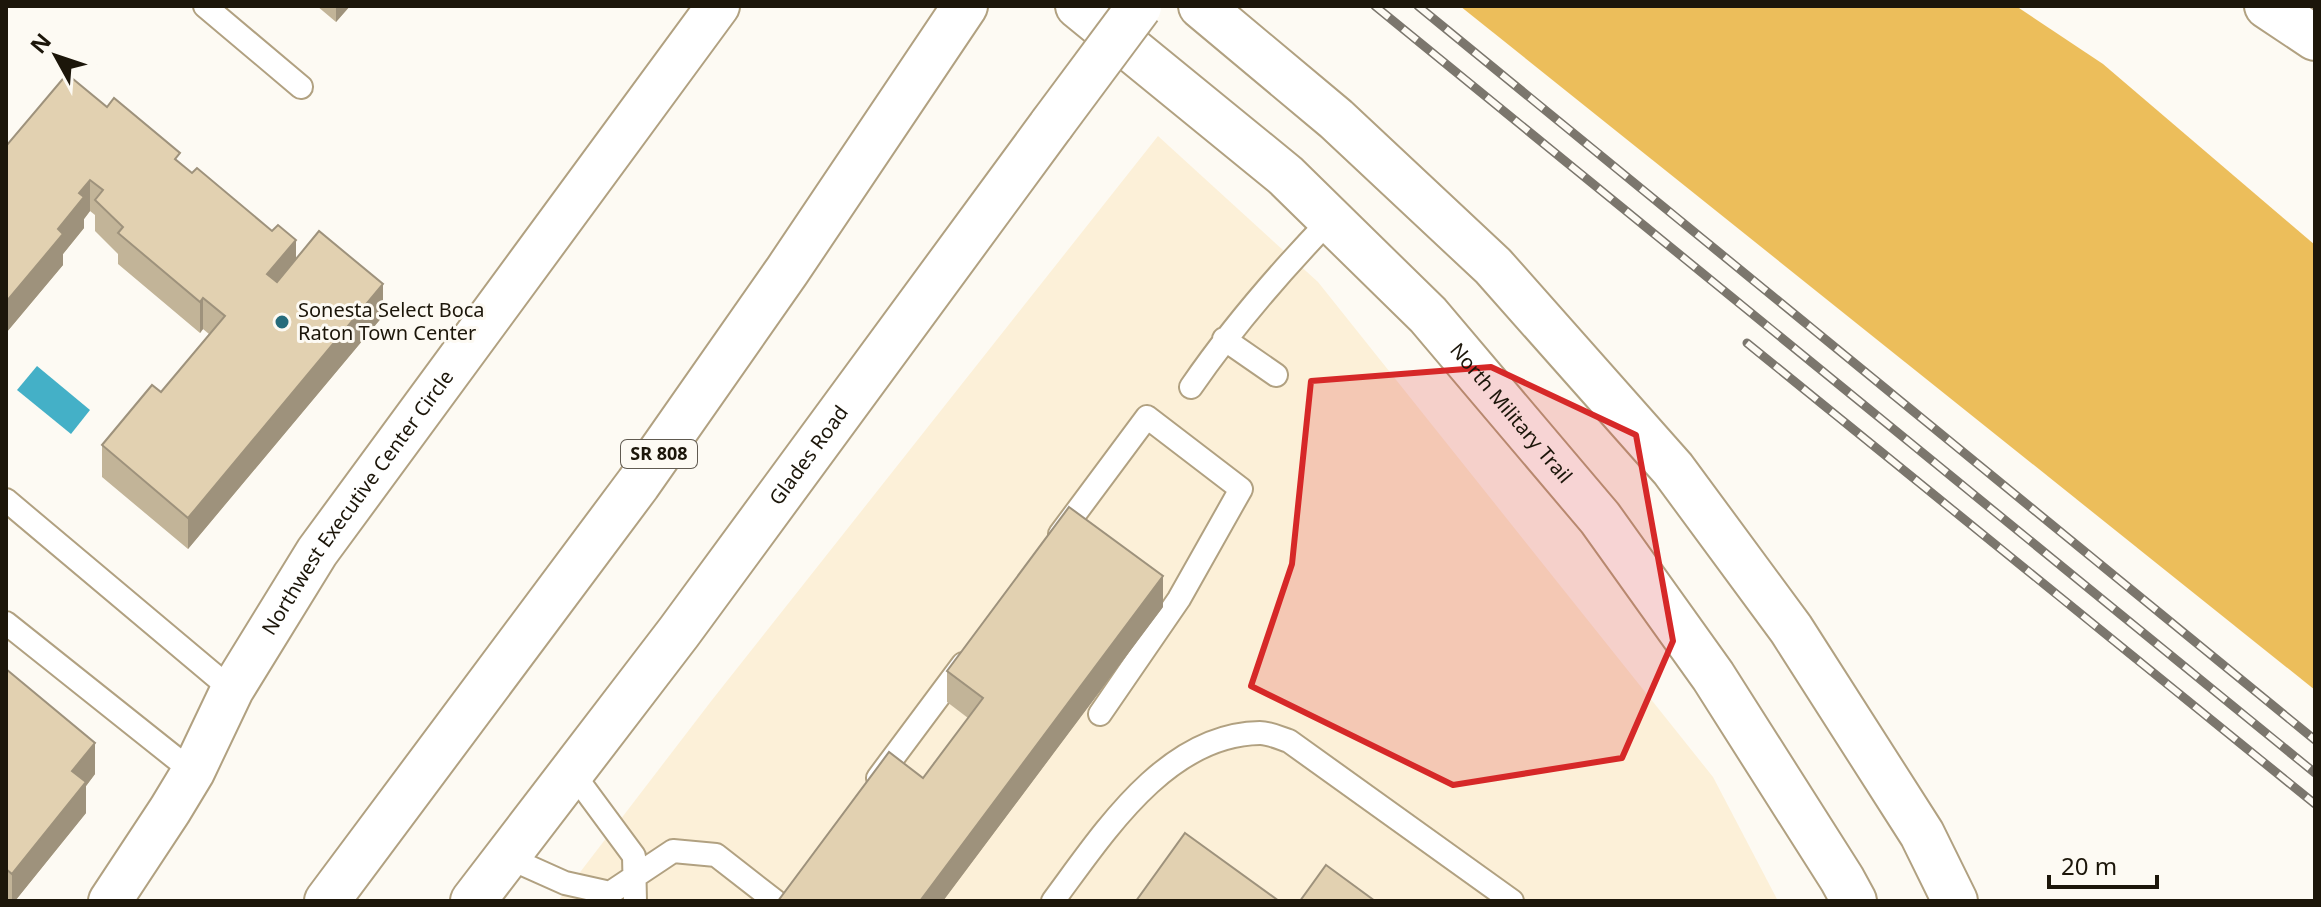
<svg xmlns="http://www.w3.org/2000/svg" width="2321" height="907" viewBox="0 0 2321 907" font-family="'Noto Sans',sans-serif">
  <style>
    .built { fill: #fcf0d8 }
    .forest { fill: #ecbe5b }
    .water { fill: #44b0c7 }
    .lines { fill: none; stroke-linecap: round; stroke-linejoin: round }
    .service-casing { stroke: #b1a181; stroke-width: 26 }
    .minor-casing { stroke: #b1a181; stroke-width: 46 }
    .secondary-casing { stroke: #b1a181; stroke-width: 48 }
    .primary-casing { stroke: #b1a181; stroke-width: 48 }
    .motorway-casing { stroke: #b1a181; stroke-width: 48 }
    .service { stroke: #fff; stroke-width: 22 }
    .minor { stroke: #fff; stroke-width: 42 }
    .secondary { stroke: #fff; stroke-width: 44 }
    .primary { stroke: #fff; stroke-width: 44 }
    .motorway { stroke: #fff; stroke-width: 44 }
    .rail-casing { stroke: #7b766d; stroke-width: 9 }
    .rail { stroke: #fdfaf3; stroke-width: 6; stroke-dasharray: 18; stroke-linecap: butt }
    .primary-bridge-casing { stroke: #b1a181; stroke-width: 48; stroke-linecap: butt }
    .primary-bridge { stroke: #fff; stroke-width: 44 }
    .wall { fill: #c2b498 }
    .shaded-wall { fill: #9e927c }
    .building { fill: #e2d1b1; stroke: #9e927c; stroke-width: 2 }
    .marked { fill: #d62828; fill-opacity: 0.2; stroke: #d62828; stroke-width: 6; stroke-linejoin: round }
    .poi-dot { fill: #266b7b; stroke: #fdfaf3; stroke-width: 3 }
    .labels { text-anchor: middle; stroke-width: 6; stroke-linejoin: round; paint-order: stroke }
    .shield { fill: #fdfaf3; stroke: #605a50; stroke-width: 2 }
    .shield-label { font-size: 18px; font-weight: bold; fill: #1c160a }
    .poi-label { font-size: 20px; fill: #1c160a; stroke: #fdfaf3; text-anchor: start }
    .street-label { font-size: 20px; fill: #1c160a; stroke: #fdfaf3 }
  </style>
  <rect width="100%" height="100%" fill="#fdfaf3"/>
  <path class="built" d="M 1158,136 L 1318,282 L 1713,777 L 1778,901 L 558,901 L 712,700 Z"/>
  <path class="forest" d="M 1460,6 L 2016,6 L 2103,64 L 2315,245 L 2315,690 Z"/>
  <path class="water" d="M 37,366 L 90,410 L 71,434 L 17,390 Z"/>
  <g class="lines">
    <defs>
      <path id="service" d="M 205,6 L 301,87
        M 1224,339 L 1276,375
        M 1191,387 C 1233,326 1280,272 1330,220
        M 6,500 L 232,690
        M 1060,534 L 1147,417 L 1241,489 L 1179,599 L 1100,714
        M 6,623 L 193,772
        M 572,772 L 634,856 L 635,901
        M 878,778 L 963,664
        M 507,857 L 565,883 L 610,893 L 673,851 L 716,855 L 775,901
        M 1053,901 C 1103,834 1166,734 1260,733 C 1269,733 1280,738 1289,741 L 1512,901"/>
      <g id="minor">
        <path id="s1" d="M 110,901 L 170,810 L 193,772 L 232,690 L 317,552 L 718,6"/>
      </g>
      <g id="secondary">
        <path id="s2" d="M 1078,6 L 1285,175 L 1428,315 L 1600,518 L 1713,676 L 1842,879 L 1854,901"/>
        <path d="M 1201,6 L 1336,119 L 1493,266 L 1673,469 L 1791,629 L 1922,834 L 1955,901"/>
      </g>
      <g id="primary">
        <path d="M 327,901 L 638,484 L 787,271 L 965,6"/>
        <path id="s3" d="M 473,901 L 679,632 L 1052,124"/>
      </g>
      <path id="motorway" d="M 2267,6 L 2315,38"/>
    </defs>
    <use href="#service" class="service-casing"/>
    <use href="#minor" class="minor-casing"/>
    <use href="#secondary" class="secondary-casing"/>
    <use href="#primary" class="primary-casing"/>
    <use href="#motorway" class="motorway-casing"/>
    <use href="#service" class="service"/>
    <use href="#minor" class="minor"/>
    <use href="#secondary" class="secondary"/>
    <use href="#primary" class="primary"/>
    <use href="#motorway" class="motorway"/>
    <defs>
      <path id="rail" d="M 1375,6 L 2315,773
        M 1418,6 L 2315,740
        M 1747,343 L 2315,804"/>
    </defs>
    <use href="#rail" class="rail-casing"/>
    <use href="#rail" class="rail"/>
    <defs>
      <path id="primary-bridge" d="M 1052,124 L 1139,7"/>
    </defs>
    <use href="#primary-bridge" class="primary-bridge-casing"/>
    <use href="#primary-bridge" class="primary-bridge"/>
  </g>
  <path class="wall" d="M 317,6 L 350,6 L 336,22 Z
    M 107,107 L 180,163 L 296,259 L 383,316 L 188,549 L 102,477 L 102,445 L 161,392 L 209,334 L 203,329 L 200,333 L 118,264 L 118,254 L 95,231 L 95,215 L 90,211 L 84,219 L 84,228 L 63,254 L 63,265 L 6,333 L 6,146 Z
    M 1163,607 L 943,901 L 778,901 L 923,778 L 968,718 L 947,702 L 947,671 Z
    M 6,669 L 95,774 L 86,786 L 86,813 L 15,901 L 6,900 Z"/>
  <path class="shaded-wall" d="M 336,6 L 350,6 L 336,22 Z
    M 90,180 L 90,211 L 84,219 L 84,228 L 63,254 L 63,265 L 6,333 L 6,302 L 58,229 L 79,193 Z
    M 296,240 L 296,271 L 267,305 L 267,274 Z
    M 383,284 L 383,316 L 188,549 L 188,518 Z
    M 203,298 L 203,329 L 200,333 L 200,302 Z
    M 1163,576 L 1163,607 L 943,901 L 920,901 Z
    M 95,743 L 95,774 L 86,786 L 86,813 L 15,901 L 12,901 L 12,874 L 72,771 Z"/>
  <path class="building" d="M 67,74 L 107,107 L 114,98 L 180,153 L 175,159 L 192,173 L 197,168 L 272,231 L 278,225 L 296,240 L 267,274 L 277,282 L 319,231 L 383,284 L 188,518 L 102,445 L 152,385 L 161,392 L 225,316 L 203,298 L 200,302 L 118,233 L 123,227 L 95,200 L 103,190 L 90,180 L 79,193 L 84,197 L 58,229 L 63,234 L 6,302 L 6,146 Z
    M 1069,507 L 1163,576 L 920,901 L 778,901 L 889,752 L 923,778 L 983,698 L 947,671 Z
    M 6,669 L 95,743 L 72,771 L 86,782 L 12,874 L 6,869 Z
    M 1185,833 L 1279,901 L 1136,901 Z
    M 1326,865 L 1375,901 L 1300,901 Z"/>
  <path class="marked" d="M 1491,367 L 1636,435 L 1673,641 L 1622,758 L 1453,785 L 1251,686 L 1292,564 L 1311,381 Z"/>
  <circle class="poi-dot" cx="282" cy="322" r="8"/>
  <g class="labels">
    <rect class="shield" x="621" y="440" width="76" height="28" rx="6"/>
    <g class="shield-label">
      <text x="659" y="460">SR 808</text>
    </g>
    <g class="poi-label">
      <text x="298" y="317">Sonesta Select Boca<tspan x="298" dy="23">Raton Town Center</tspan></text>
    </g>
    <g class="street-label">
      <text dy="7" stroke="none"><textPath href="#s2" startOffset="596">North Military Trail</textPath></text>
      <text dy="7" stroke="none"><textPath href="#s3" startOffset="558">Glades Road</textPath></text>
      <text dy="7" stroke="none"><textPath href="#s1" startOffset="470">Northwest Executive Center Circle</textPath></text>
    </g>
  </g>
  <rect width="2321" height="907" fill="none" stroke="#1c160a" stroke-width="16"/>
  <g transform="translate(56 56) rotate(310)" stroke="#fdfaf3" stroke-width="6" paint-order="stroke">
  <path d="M0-6L14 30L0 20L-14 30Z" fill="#1c160a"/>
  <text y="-12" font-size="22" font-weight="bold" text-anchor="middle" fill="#1c160a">N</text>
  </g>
  <path d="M2049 875v12h108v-12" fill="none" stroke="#1c160a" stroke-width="4"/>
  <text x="2061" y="875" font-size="24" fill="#1c160a" stroke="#fdfaf3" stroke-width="6" paint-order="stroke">20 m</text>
</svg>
